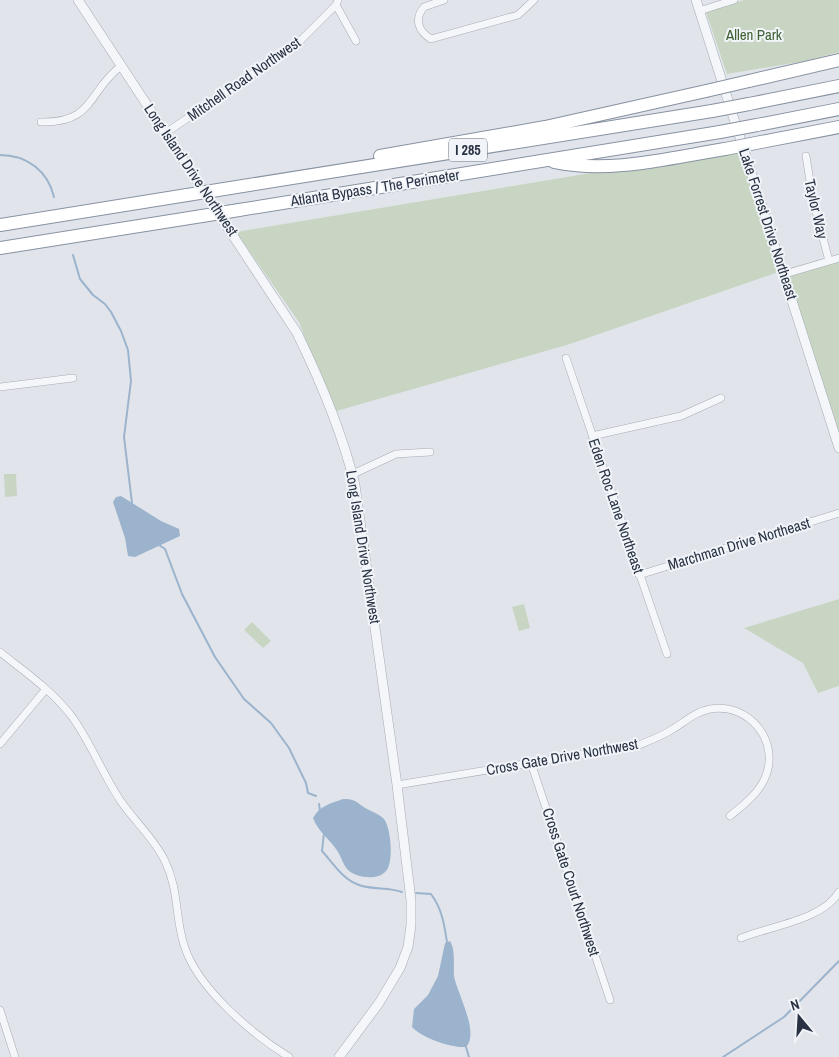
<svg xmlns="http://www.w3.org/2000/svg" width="839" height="1057" viewBox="0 0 839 1057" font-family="'Archivo Narrow',sans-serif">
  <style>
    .green { fill: #c7d5c2 }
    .water { fill: #9bb3cc }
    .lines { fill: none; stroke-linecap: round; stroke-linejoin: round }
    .stream { stroke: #9bb3cc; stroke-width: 2 }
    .minor-casing { stroke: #a6acb5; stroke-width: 8 }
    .tertiary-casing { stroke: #a6acb5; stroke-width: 10 }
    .motorway-casing { stroke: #8892a2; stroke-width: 14 }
    .minor { stroke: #f4f6f9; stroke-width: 7 }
    .tertiary { stroke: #f4f6f9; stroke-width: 9 }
    .motorway { stroke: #fff; stroke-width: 12 }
    .motorway-bridge-casing { stroke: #8892a2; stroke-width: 14; stroke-linecap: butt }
    .motorway-bridge { stroke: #fff; stroke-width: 12 }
    .labels { text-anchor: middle; stroke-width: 4; stroke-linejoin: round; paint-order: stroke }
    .shield { fill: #f1f4f8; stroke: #656c79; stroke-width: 1 }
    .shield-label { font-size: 14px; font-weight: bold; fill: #293243 }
    .park-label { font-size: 15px; fill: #3d6035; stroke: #f1f4f8 }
    .street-label { font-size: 15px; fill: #293243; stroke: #f1f4f8 }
  </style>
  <rect width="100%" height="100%" fill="#e1e5eb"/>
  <path class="green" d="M 744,0 L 839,0 L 839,52 L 805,61 L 727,74 L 706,12 Z
    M 742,148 L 787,269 L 839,254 L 839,439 L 787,269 L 570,344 L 333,412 L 299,322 L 236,232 Z
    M 4,474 L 16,474 L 17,496 L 5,497 Z
    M 839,599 L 839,686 L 818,693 L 803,663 L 744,628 Z
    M 524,604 L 530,628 L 519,631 L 512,607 Z
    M 252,622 L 271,641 L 263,648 L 244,630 Z"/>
  <path class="water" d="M 121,496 L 161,521 L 179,529 L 180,536 L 135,557 L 128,556 L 125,538 L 113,502 L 116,497 Z
    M 343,799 C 356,798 358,804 367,809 C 373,812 379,814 384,819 C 391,828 394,862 386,871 C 378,881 355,878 347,869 C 343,864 341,857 338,852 C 331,840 318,832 313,818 C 319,806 332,803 343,799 Z
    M 450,941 C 456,951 453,965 454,976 C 457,993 480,1033 466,1047 C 451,1048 422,1038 412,1027 L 414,1009 L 428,995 L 438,976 L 445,943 Z"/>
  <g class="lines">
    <path class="stream" d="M 0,155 C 27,155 48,171 54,197
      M 73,255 L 80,279 L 93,295 L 105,304 L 111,312 L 121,331 L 128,350 L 131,381 L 124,437 L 132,503
      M 159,545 L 165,549 L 182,594 L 215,657 L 244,699 L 271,723 L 289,748 L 306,783 L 308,793 L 316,796
      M 319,804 L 320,811
      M 324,833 L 322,851 C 333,863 343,880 359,885 C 373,890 388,887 402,892
      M 416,893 L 431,894 C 442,909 444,923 447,942
      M 466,1047 L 469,1057
      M 723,1057 L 784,1017 L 839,961"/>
    <defs>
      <path id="minor" d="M 444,0 L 424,7 C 414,19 418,31 431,39 L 518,15 L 534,0
        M 336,5 L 356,41
        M 699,11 L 734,0
        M 41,122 C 95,123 87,92 121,66
        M 167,132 L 297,44 L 336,5 L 338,0
        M 806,156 L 813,200 L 829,261
        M 785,274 L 839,258
        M 566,358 L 667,654
        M 0,387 L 73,378
        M 592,436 L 681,416 L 721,398
        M 353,474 L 396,454 L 430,452
        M 639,575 L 839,513
        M 0,652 C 26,673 53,691 73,718 C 91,744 103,774 120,800 C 134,821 154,838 165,861 C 179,890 175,917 184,945 C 197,988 252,1034 289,1057
        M 0,744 L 46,689
        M 531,763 L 610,1000
        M 397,785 L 639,745 C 651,740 662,736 673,729 C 686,721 695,712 710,709 C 750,702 782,743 764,780 C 757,795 742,806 730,816
        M 741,938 C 770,926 823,920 839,892
        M 0,1010 L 15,1057"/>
      <path id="tertiary" d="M 78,0 L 297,333 C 321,382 342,432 355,485 L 397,785 L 411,900 L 411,925 L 408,947 L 400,968 L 379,1003 L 339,1057
        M 696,0 L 839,448"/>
      <path id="motorway" d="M 749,81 L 839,60
        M 749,104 L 839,86
        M 757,125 L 839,109
        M 761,142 L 839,127
        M 380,156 L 545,127 L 706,91
        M 554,162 C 609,174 669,158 725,149
        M 224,189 L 712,111
        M 239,210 L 720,132
        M 0,225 L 187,195
        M 0,248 L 202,216"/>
    </defs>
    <use href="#minor" class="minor-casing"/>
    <use href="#tertiary" class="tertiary-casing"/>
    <use href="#motorway" class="motorway-casing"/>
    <use href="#minor" class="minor"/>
    <use href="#tertiary" class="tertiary"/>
    <use href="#motorway" class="motorway"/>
    <defs>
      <path id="motorway-bridge" d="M 706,91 L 749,81
        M 712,111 L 749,104
        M 720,132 L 757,125
        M 725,149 L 761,142
        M 187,195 L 224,189
        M 202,216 L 239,210"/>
    </defs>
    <use href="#motorway-bridge" class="motorway-bridge-casing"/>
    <use href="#motorway-bridge" class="motorway-bridge"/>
  </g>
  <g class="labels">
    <rect class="shield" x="449" y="138.5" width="38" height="23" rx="4"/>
    <g class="shield-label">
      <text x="468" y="155">I 285</text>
    </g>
    <g class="park-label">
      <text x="754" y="40">Allen Park</text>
    </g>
    <g class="street-label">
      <text transform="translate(244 79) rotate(-35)" y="5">Mitchell Road Northwest</text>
      <text transform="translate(191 170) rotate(56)" y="5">Long Island Drive Northwest</text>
      <text transform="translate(375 188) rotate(-9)" y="5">Atlanta Bypass / The Perimeter</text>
      <text transform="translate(816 209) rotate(77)" y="5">Taylor Way</text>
      <text transform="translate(768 224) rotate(72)" y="5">Lake Forrest Drive Northeast</text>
      <text transform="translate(616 506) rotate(71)" y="5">Eden Roc Lane Northeast</text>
      <text transform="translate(739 544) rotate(-17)" y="5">Marchman Drive Northeast</text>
      <text transform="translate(363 547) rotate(81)" y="5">Long Island Drive Northwest</text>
      <text transform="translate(562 757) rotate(-10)" y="5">Cross Gate Drive Northwest</text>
      <text transform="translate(571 882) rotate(72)" y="5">Cross Gate Court Northwest</text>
    </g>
  </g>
  <g transform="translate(799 1017) rotate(342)" stroke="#f1f4f8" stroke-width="4" paint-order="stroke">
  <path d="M0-4L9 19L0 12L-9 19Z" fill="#293243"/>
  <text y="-8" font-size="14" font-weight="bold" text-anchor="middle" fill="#293243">N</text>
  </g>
</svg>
